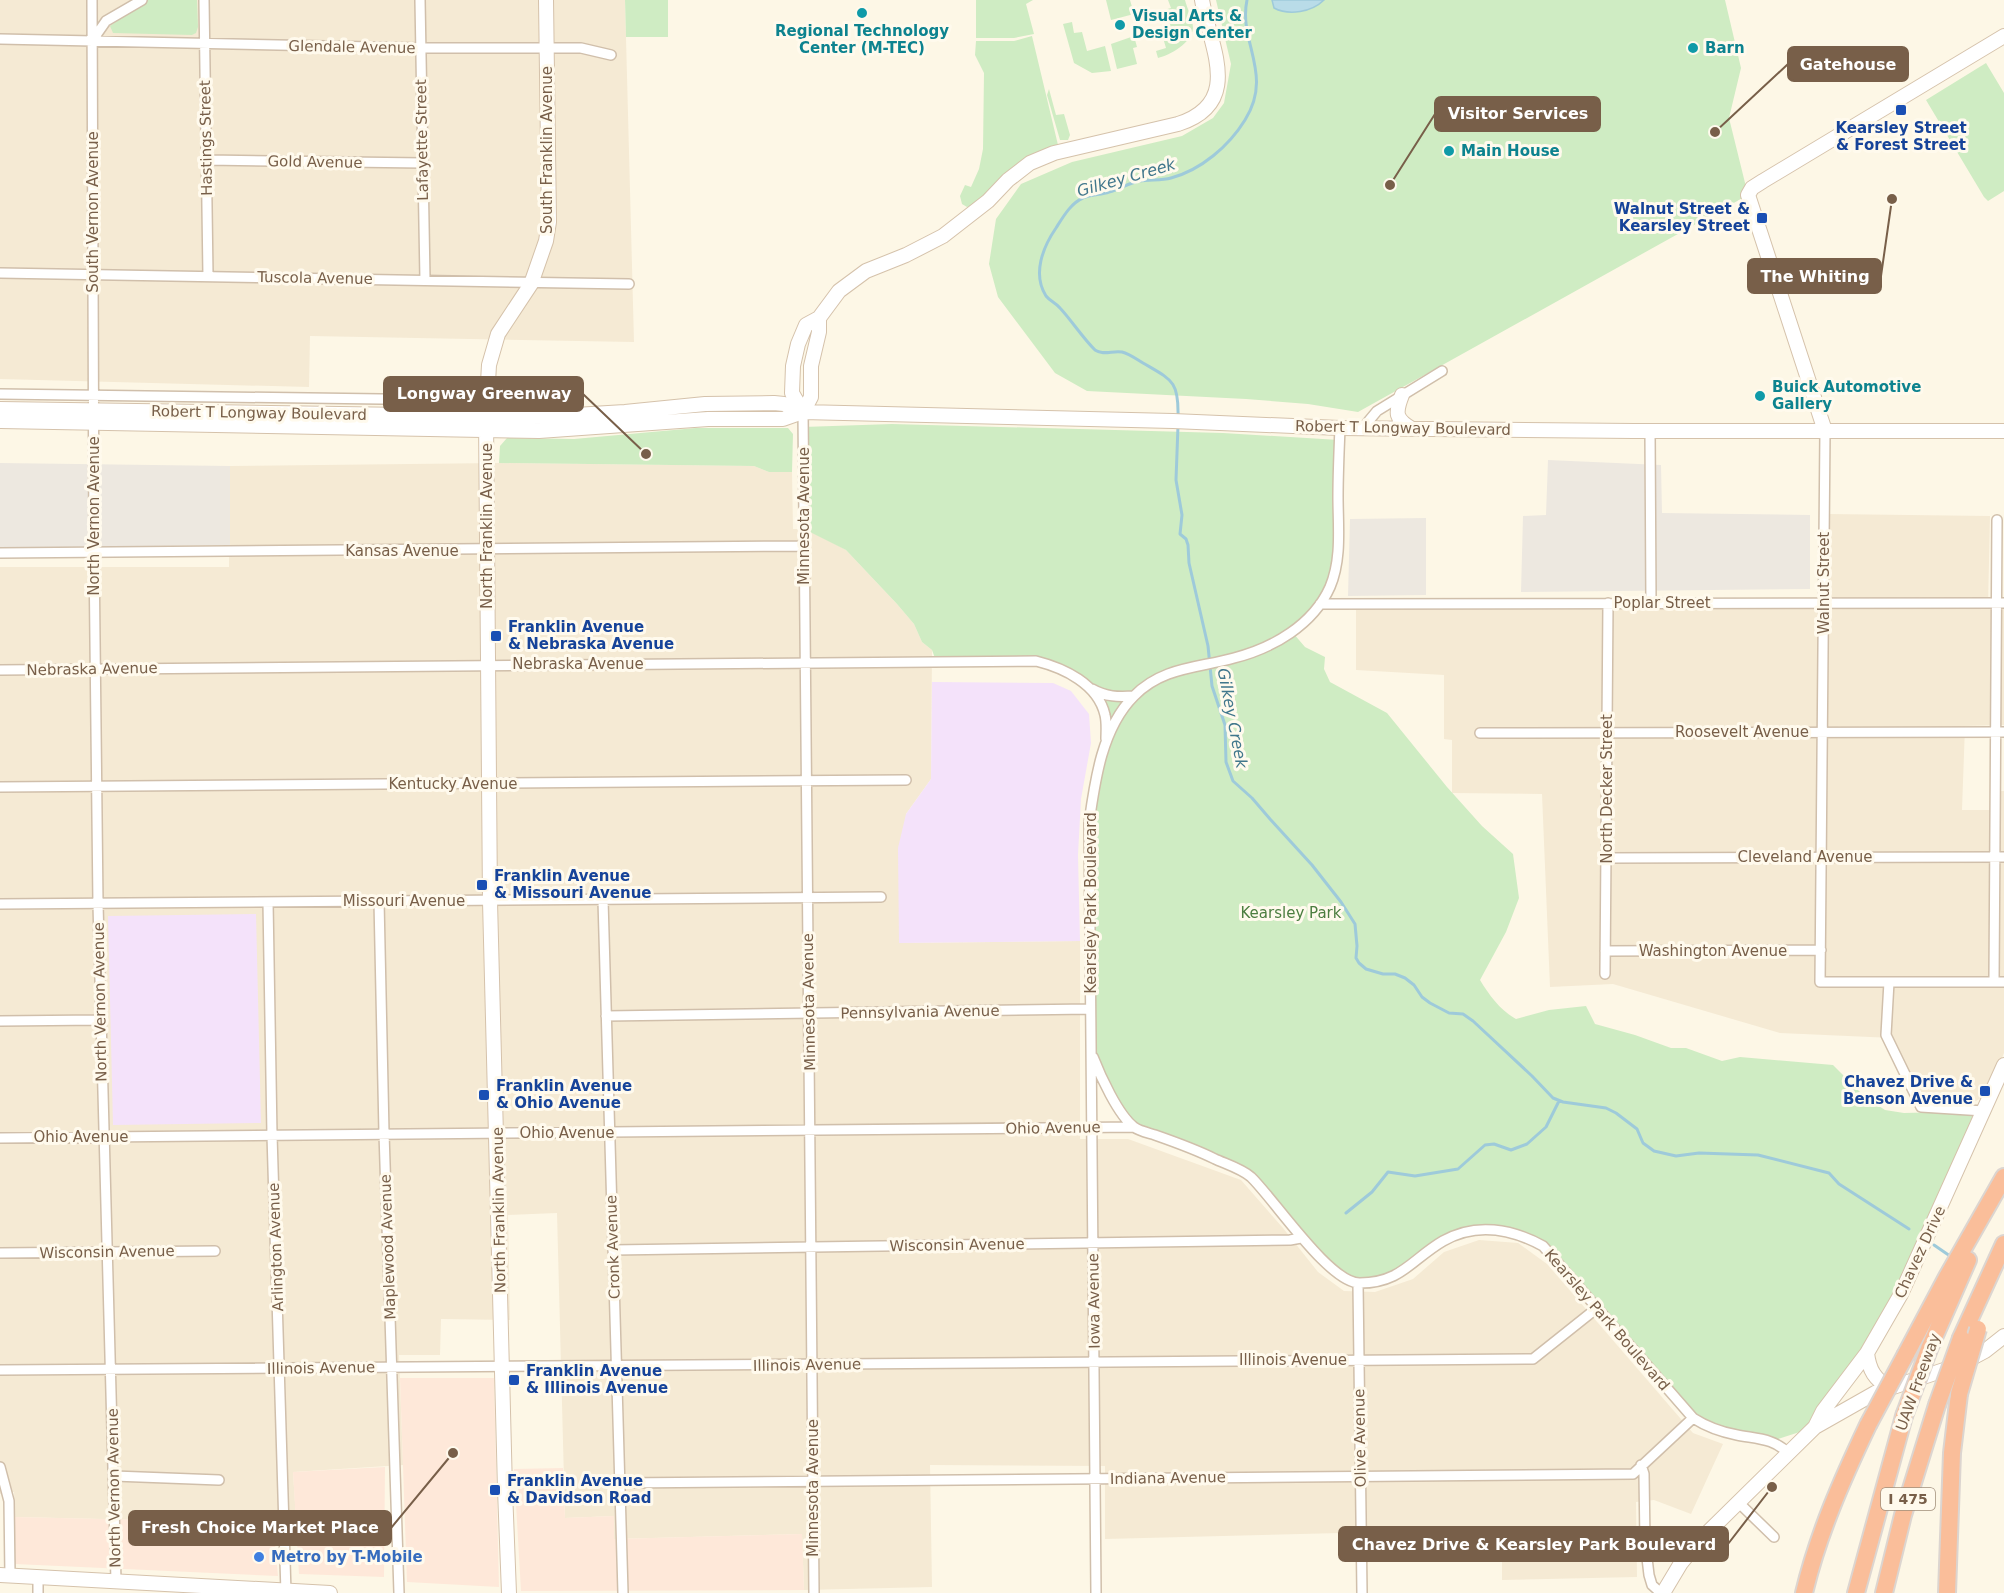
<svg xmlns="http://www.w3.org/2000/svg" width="2004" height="1593" viewBox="0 0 2004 1593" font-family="'DejaVu Sans',sans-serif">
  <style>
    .residential { fill: #f5ead4 }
    .commercial { fill: #fee8d9 }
    .industrial { fill: #ede8e0 }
    .education { fill: #f4e2fa }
    .green { fill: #cfecc3 }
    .water { fill: #b9dce8; stroke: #9ecada; stroke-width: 1.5 }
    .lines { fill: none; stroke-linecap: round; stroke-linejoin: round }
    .stream { stroke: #9ecada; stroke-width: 3 }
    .street-casing { stroke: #d0bfab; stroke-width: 12 }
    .secondary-casing { stroke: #d5c2ab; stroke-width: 16 }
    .highway-casing { stroke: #dcd5d0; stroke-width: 20 }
    .street { stroke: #fff; stroke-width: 9 }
    .secondary { stroke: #fff; stroke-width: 14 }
    .highway { stroke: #fabe9a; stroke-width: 16 }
    .highway-bridge-casing { stroke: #dcd5d0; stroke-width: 20; stroke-linecap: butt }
    .highway-bridge { stroke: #fabe9a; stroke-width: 16 }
    .culture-dot { fill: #0f9aa8; stroke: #fffaed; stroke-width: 2 }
    .transit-dot { fill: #1a4fb4; stroke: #fffaed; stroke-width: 2 }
    .shop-dot { fill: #3f7fe0; stroke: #fffaed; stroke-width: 2 }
    .labels { text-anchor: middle; stroke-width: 6; stroke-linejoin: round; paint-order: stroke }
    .shield { fill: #fffaed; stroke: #a08e7a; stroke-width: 1.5 }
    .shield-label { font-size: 14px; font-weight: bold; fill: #785f49 }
    .culture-label { font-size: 15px; font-weight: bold; fill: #0d838f; stroke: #fffaed; text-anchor: start }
    .street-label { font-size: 15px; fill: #785f49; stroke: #fffaed }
    .transit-label { font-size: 15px; font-weight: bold; fill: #164399; stroke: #fffaed; text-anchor: start }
    .park-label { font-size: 15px; fill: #4c7e40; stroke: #fffaed }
    .shop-label { font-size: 15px; font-weight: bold; fill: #366cbe; stroke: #fffaed; text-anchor: start }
    .water-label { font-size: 16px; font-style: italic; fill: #41778c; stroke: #fffaed }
    .leader { fill: none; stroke: #785f49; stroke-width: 2 }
    .callout-dot { fill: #785f49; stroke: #fffaed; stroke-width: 2 }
    .callout { fill: #785f49; stroke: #785f49; stroke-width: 2 }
    .callout-label { font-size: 16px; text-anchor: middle; font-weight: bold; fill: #fff }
  </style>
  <rect width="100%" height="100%" fill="#fdf7e6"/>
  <path class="residential" d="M 0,0 L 625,0 L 634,342 L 310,336 L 309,387 L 0,379 Z
    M 499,463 L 754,466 L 769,472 L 792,472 L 793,529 L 804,529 L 814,532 L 846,550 L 897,604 L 914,624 L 922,642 L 932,650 L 931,779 L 906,814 L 900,943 L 1080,941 L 1080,1139 L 1128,1139 L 1241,1180 L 1283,1228 L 1318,1272 L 1344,1291 L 1375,1292 L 1413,1279 L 1444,1252 L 1479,1240 L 1518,1243 L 1547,1264 L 1693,1433 L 1723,1444 L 1691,1514 L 1654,1500 L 1636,1502 L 1637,1577 L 1502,1580 L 1502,1529 L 1105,1539 L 1105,1466 L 930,1465 L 932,1587 L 804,1590 L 802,1534 L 614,1539 L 614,1516 L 565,1518 L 557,1213 L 508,1215 L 510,1320 L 441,1319 L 440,1355 L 399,1355 L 403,1465 L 293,1472 L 296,1518 L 273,1523 L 15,1517 L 14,1492 L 0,1494 L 0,567 L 229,567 L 230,466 Z
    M 1828,514 L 1990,516 L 1988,607 L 2004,608 L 2004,725 L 1965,726 L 1962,810 L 1998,810 L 1999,791 L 2004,791 L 2004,1053 L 1986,1095 L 1976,1101 L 1922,1099 L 1893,1038 L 1780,1033 L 1613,984 L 1550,987 L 1542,794 L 1452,793 L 1452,740 L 1444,739 L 1444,675 L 1356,670 L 1356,610 L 1827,609 Z"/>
  <path class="commercial" d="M 400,1378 L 494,1378 L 499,1587 L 407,1582 Z
    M 385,1467 L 384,1577 L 299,1574 L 293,1472 Z
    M 563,1468 L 565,1518 L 614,1516 L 614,1539 L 802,1534 L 804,1590 L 521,1591 L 514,1469 Z
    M 15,1517 L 273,1523 L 278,1576 L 15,1564 Z"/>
  <path class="industrial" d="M 1548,460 L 1661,465 L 1662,513 L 1810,515 L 1810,589 L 1521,592 L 1523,516 L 1546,515 Z
    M 0,463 L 230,466 L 230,545 L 0,548 Z
    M 1426,518 L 1426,595 L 1348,596 L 1350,519 Z"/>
  <path class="education" d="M 932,682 L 1053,683 L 1071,691 L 1089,714 L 1091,743 L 1081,799 L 1078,855 L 1080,941 L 899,943 L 898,848 L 906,814 L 931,779 Z
    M 256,914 L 261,1123 L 113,1125 L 108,916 Z"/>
  <path class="green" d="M 147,0 L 197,0 L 198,27 L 196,33 L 192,35 L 113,33 L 110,26 Z
    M 625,0 L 668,0 L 668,37 L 626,37 Z
    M 976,0 L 1033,0 L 1026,4 L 1034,34 L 1014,38 L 976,38 Z
    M 1106,0 L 1130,0 L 1134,14 L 1111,20 Z
    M 1168,0 L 1185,0 C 1187,8 1193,20 1193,28 C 1192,43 1170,55 1158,58 L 1156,51 L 1166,48 L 1161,31 L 1169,28 L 1164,10 L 1171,8 Z
    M 1216,0 L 1725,0 L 1741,68 L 1729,118 L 1748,195 L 1358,412 L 1308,404 L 1246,399 L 1087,391 L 1055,373 L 998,297 L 989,264 L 996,219 L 1021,184 L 1072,162 L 1182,136 L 1213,118 L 1224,103 L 1231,64 Z
    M 1072,22 L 1074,33 L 1082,32 L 1087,51 L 1105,46 L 1111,71 L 1092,73 L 1074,63 L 1063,24 Z
    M 1032,36 L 1058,145 C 1040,152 1024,157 1009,171 C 996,183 985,202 967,207 L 962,204 L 960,196 L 965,185 L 971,187 L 979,169 L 983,149 L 984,73 L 975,55 L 976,41 L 1014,41 Z
    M 1134,36 L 1137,47 L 1133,48 L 1137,64 L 1117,69 L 1111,44 Z
    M 1986,63 L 2004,93 L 2004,191 L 1988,201 L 1984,197 L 1926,100 Z
    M 1049,89 L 1056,115 L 1064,114 L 1070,135 L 1068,140 L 1060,140 L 1047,95 Z
    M 892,424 L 1223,433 L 1339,440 L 1337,565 L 1320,604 L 1293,633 L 1305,647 L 1325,657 L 1324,669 L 1330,682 L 1387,713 L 1447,787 L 1482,826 L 1513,854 L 1519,898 L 1506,932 L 1480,980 C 1489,995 1501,1011 1516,1019 L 1549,1010 L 1586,1006 L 1595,1024 L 1635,1035 L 1671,1048 L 1686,1048 L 1722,1061 L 1740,1057 L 1833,1065 L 1865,1097 L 1885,1110 L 1904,1113 L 1984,1111 L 1901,1294 L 1815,1427 L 1772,1441 L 1702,1424 L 1543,1246 L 1506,1231 L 1461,1233 L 1401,1273 L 1358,1284 L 1343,1277 L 1249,1175 L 1134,1127 L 1091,1052 L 1089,823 L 1106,742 L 1099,700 L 1057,666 L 936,661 L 932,650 L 922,642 L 914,624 L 897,604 L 846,550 L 804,529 L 803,427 Z
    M 696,428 L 788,428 L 793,434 L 792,472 L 769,472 L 754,466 L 499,463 L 500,446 L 507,438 L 574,439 Z"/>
  <path class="water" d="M 1272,0 L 1324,0 C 1312,12 1289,16 1274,8 Z"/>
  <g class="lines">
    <path class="stream" d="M 1178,417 C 1179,381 1172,380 1143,363 C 1136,359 1130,354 1122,352 C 1113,350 1104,356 1095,350 C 1082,337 1072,321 1060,308 C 1056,303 1050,301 1046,296 C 1032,274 1043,247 1056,228 C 1063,217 1071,203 1083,198 C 1091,194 1101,195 1109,192 C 1120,189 1129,183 1139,181 C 1150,179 1161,181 1171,178 C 1201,170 1229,146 1245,120 C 1274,74 1238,42 1247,0
      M 1178,426 L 1176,480 L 1182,515 L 1180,534 L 1186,539 L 1188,545 L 1189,563 L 1208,646 L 1212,686 L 1225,725 L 1226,762 L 1233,781 L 1252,798 L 1270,819 L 1312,865 L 1341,902 L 1355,924 L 1357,946 L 1356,958 L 1359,963 L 1366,969 L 1383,974 L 1395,974 L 1405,978 L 1414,985 L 1422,997 L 1430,1003 L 1449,1013 L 1463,1014 L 1473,1021 L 1532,1076 L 1553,1098 L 1563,1102 L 1606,1108 L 1616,1113 L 1637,1129 L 1643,1143 L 1654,1151 L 1676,1156 L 1699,1153 L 1758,1155 L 1829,1173 L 1839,1184 L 1909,1229
      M 1346,1213 L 1372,1192 L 1388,1172 L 1415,1176 L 1458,1169 L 1485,1145 L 1494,1144 L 1511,1150 L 1527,1144 L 1546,1127 L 1559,1101
      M 1934,1245 L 1950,1256"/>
    <defs>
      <path id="street" d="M 92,0 L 94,552 L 98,904 L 116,1581
        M 204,0 L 208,276
        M 420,0 L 425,280
        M 0,39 L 421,48 L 581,48 L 611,55
        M 92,41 L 106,21 L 142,0
        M 207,160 L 423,163
        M 0,273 L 629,284
        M 0,394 L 454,400 L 454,415
        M 803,412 L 814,1593
        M 1362,429 L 1377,411 L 1442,371
        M 1650,431 L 1651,603
        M 1825,431 L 1820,982 L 2004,982
        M 0,553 L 804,546
        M 1320,604 L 2004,603
        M 0,670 L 1036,661 C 1064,668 1098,684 1105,715 C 1107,723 1106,732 1106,739
        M 1092,689 C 1106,697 1118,697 1134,696
        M 1480,733 L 2004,732
        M 0,787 L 906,780
        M 1606,858 L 2004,857
        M 603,900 L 623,1593
        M 379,901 L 384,1133 L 399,1593
        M 268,902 L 272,1135 L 286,1593
        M 0,904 L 881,897
        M 1605,951 L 1821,950
        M 1605,974 L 1608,603
        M 1889,982 L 1886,1035 L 1921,1107 L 1984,1111
        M 1994,982 L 1997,520
        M 606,1016 L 1090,1009
        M 0,1021 L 100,1020
        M 1093,1057 C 1100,1075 1118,1115 1134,1127 C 1139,1131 1149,1133 1155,1135 C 1175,1142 1195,1149 1215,1159 C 1226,1164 1242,1169 1251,1177 C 1274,1199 1330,1284 1360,1283 C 1401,1283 1412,1259 1443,1241 C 1476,1222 1512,1229 1543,1246 L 1693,1418 C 1707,1427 1721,1432 1737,1435 C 1757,1439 1774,1438 1789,1454
        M 0,1138 L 1134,1127
        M 613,1250 L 1290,1240 L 1301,1238
        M 0,1253 L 215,1251
        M 1358,1284 L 1362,1593
        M 0,1370 L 1533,1359 L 1597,1308
        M 1641,1465 L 1644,1474 L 1645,1541 L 1649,1575 L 1652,1585 L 1661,1593
        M 0,1467 L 9,1501 L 10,1575
        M 114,1476 L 219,1480
        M 621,1483 L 1633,1474 L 1693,1418
        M 1739,1503 L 1774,1537
        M 38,1593 L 38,1577
        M 1096,1593 L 1089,823 C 1095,780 1102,728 1134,696 C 1162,667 1198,668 1234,658 C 1273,648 1313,625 1330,587 C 1342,559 1338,526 1338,497 C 1338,474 1339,451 1340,428"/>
      <path id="secondary" d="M 1402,395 C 1395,413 1395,419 1412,429
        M 0,409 L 542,417 L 625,412 L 705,404 L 774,403 L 784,404 L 803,412
        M 803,412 L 792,393 L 793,366 L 798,344 L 806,325 L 819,318 L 839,291 L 866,271 L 906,255 L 943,236 L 988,201 L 1008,180 L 1030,163 L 1054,153 L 1178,124 C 1244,103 1210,47 1202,0
        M 803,412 L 811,397 L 811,366 L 819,332 L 819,318
        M 0,421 L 539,431 L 708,419 L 783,419 L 803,412 L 1173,421 L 1340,428 L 1634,431 L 2004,431
        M 1825,431 L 1748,195 L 1752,188 L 1763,181 L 2004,36
        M 1867,1353 C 1869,1370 1875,1380 1890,1388
        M 1815,1427 L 1823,1411 L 1867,1353 L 1901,1294 L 2004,1065
        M 0,1575 L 330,1593
        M 509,1593 L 505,1490 L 490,901 L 486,417 L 489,365 L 498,334 L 531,284 L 546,241 L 549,222 L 546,0
        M 1663,1593 L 1681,1563 L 1698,1542 L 1815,1427 L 1875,1393 L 1947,1369 L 1968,1360 L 1985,1351 L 2004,1336"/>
      <path id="highway" d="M 1961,1338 L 2004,1244
        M 1929,1349 L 1968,1260
        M 1906,1354 L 1947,1277 L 2004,1177
        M 1804,1593 C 1818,1534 1842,1480 1868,1425
        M 1856,1593 L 1904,1416
        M 1884,1593 L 1903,1515 L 1937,1405
        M 1947,1593 L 1952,1453 L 1959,1394"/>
    </defs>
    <use href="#street" class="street-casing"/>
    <use href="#secondary" class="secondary-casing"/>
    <use href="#highway" class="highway-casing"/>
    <use href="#street" class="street"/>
    <use href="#secondary" class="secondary"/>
    <use href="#highway" class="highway"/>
    <defs>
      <path id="highway-bridge" d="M 1959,1394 L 1978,1329
        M 1937,1405 L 1961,1338
        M 1904,1416 L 1929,1349
        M 1868,1425 L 1906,1354"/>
    </defs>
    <use href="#highway-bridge" class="highway-bridge-casing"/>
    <use href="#highway-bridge" class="highway-bridge"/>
  </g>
  <g class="culture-dot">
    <circle cx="862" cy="13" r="6"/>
    <circle cx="1120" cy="25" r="6"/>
    <circle cx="1693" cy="48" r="6"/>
    <circle cx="1449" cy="151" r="6"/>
    <circle cx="1760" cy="396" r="6"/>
  </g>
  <g class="transit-dot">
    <rect x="1895" y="104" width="12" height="12" rx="3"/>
    <rect x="1756" y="212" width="12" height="12" rx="3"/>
    <rect x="490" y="630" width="12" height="12" rx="3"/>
    <rect x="476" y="879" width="12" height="12" rx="3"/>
    <rect x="1979" y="1085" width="12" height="12" rx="3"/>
    <rect x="478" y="1089" width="12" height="12" rx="3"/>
    <rect x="508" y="1374" width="12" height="12" rx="3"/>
    <rect x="489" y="1484" width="12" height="12" rx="3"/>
  </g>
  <circle class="shop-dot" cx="259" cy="1557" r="6"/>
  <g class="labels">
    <rect class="shield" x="1881" y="1488" width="54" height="22" rx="4.5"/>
    <g class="shield-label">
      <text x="1908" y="1504">I 475</text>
    </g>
    <g class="culture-label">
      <text x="1132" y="21">Visual Arts &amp;<tspan x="1132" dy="17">Design Center</tspan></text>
      <text x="862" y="36" text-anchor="middle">Regional Technology<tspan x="862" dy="17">Center (M-TEC)</tspan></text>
      <text x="1705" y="53">Barn</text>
      <text x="1461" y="156">Main House</text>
      <text x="1772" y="392">Buick Automotive<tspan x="1772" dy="17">Gallery</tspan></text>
    </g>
    <g class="street-label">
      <text transform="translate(352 47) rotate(1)" y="5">Glendale Avenue</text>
      <text transform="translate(206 138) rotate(-91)" y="5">Hastings Street</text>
      <text transform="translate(422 140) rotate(-91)" y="5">Lafayette Street</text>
      <text transform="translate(547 150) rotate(-90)" y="5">South Franklin Avenue</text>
      <text transform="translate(315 162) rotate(1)" y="5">Gold Avenue</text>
      <text transform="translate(93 212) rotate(-90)" y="5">South Vernon Avenue</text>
      <text transform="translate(315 278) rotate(1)" y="5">Tuscola Avenue</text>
      <text transform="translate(259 413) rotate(1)" y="5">Robert T Longway Boulevard</text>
      <text transform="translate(1403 428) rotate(1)" y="5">Robert T Longway Boulevard</text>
      <text transform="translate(94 516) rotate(-90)" y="5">North Vernon Avenue</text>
      <text transform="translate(804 516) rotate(-90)" y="5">Minnesota Avenue</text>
      <text transform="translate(487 526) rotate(-90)" y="5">North Franklin Avenue</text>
      <text x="402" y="556">Kansas Avenue</text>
      <text transform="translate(1824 583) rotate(-90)" y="5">Walnut Street</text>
      <text x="1662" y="608">Poplar Street</text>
      <text x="578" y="669">Nebraska Avenue</text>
      <text transform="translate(92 669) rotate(-1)" y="5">Nebraska Avenue</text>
      <text x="1742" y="737">Roosevelt Avenue</text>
      <text x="453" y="789">Kentucky Avenue</text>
      <text transform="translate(1607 789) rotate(-90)" y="5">North Decker Street</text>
      <text x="1805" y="862">Cleveland Avenue</text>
      <text x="404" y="906">Missouri Avenue</text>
      <text transform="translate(1091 903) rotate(-90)" y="5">Kearsley Park Boulevard</text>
      <text x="1713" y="956">Washington Avenue</text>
      <text transform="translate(100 1002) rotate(-91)" y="5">North Vernon Avenue</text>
      <text transform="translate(809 1002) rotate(-91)" y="5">Minnesota Avenue</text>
      <text transform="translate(920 1012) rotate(-1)" y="5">Pennsylvania Avenue</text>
      <text transform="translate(1053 1128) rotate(-1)" y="5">Ohio Avenue</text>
      <text x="567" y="1138">Ohio Avenue</text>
      <text x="81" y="1142">Ohio Avenue</text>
      <text transform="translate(499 1210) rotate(-91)" y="5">North Franklin Avenue</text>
      <text transform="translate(957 1245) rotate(-1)" y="5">Wisconsin Avenue</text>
      <text transform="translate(276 1247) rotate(-92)" y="5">Arlington Avenue</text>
      <text transform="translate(388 1247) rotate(-92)" y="5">Maplewood Avenue</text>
      <text transform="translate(613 1247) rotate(-92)" y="5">Cronk Avenue</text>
      <text transform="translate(107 1252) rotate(-1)" y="5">Wisconsin Avenue</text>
      <text transform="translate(1920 1252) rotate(-65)" y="5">Chavez Drive</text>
      <text transform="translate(1094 1301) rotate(-91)" y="5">Iowa Avenue</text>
      <text transform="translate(1607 1320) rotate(49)" y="5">Kearsley Park Boulevard</text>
      <text x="1293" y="1365">Illinois Avenue</text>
      <text transform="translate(807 1365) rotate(-1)" y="5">Illinois Avenue</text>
      <text transform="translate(321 1368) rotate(-1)" y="5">Illinois Avenue</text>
      <text transform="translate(1918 1382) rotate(-70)" y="5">UAW Freeway</text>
      <text transform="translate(1360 1438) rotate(-91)" y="5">Olive Avenue</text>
      <text transform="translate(1168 1478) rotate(-1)" y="5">Indiana Avenue</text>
      <text transform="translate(114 1488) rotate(-91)" y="5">North Vernon Avenue</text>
      <text transform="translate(813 1488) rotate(-90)" y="5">Minnesota Avenue</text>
    </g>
    <g class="transit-label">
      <text x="1901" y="133" text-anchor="middle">Kearsley Street<tspan x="1901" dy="17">&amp; Forest Street</tspan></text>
      <text x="1750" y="214" text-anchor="end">Walnut Street &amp;<tspan x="1750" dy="17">Kearsley Street</tspan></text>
      <text x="508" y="632">Franklin Avenue<tspan x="508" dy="17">&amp; Nebraska Avenue</tspan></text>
      <text x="494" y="881">Franklin Avenue<tspan x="494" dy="17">&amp; Missouri Avenue</tspan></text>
      <text x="1973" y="1087" text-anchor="end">Chavez Drive &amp;<tspan x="1973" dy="17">Benson Avenue</tspan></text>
      <text x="496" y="1091">Franklin Avenue<tspan x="496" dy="17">&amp; Ohio Avenue</tspan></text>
      <text x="526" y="1376">Franklin Avenue<tspan x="526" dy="17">&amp; Illinois Avenue</tspan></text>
      <text x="507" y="1486">Franklin Avenue<tspan x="507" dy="17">&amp; Davidson Road</tspan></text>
    </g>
    <g class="park-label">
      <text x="1291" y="918">Kearsley Park</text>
    </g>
    <g class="shop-label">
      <text x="271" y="1562">Metro by T-Mobile</text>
    </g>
    <g class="water-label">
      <text transform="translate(1126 177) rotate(-16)" y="6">Gilkey Creek</text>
      <text transform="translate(1233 718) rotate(79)" y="6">Gilkey Creek</text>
    </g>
  </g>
  <path class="leader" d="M1715 132L1788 64M1390 185L1435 114M1892 199L1881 276M646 454L583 394M453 1453L391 1528M1772 1487L1728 1544"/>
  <g class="callout-dot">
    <circle cx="1715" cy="132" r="6"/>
    <circle cx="1390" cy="185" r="6"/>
    <circle cx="1892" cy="199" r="6"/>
    <circle cx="646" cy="454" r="6"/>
    <circle cx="453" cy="1453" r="6"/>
    <circle cx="1772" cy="1487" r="6"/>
  </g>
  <g class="callout">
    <rect x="1788" y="47" width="120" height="34" rx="6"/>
    <rect x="1435" y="97" width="165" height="34" rx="6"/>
    <rect x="1748" y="259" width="133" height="34" rx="6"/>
    <rect x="384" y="377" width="199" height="34" rx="6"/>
    <rect x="129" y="1511" width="262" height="34" rx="6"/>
    <rect x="1339" y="1527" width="389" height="34" rx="6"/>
  </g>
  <g class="callout-label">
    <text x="1848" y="70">Gatehouse</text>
    <text x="1518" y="119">Visitor Services</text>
    <text x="1815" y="282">The Whiting</text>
    <text x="484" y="399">Longway Greenway</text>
    <text x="260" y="1533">Fresh Choice Market Place</text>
    <text x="1534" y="1550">Chavez Drive &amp; Kearsley Park Boulevard</text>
  </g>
</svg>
